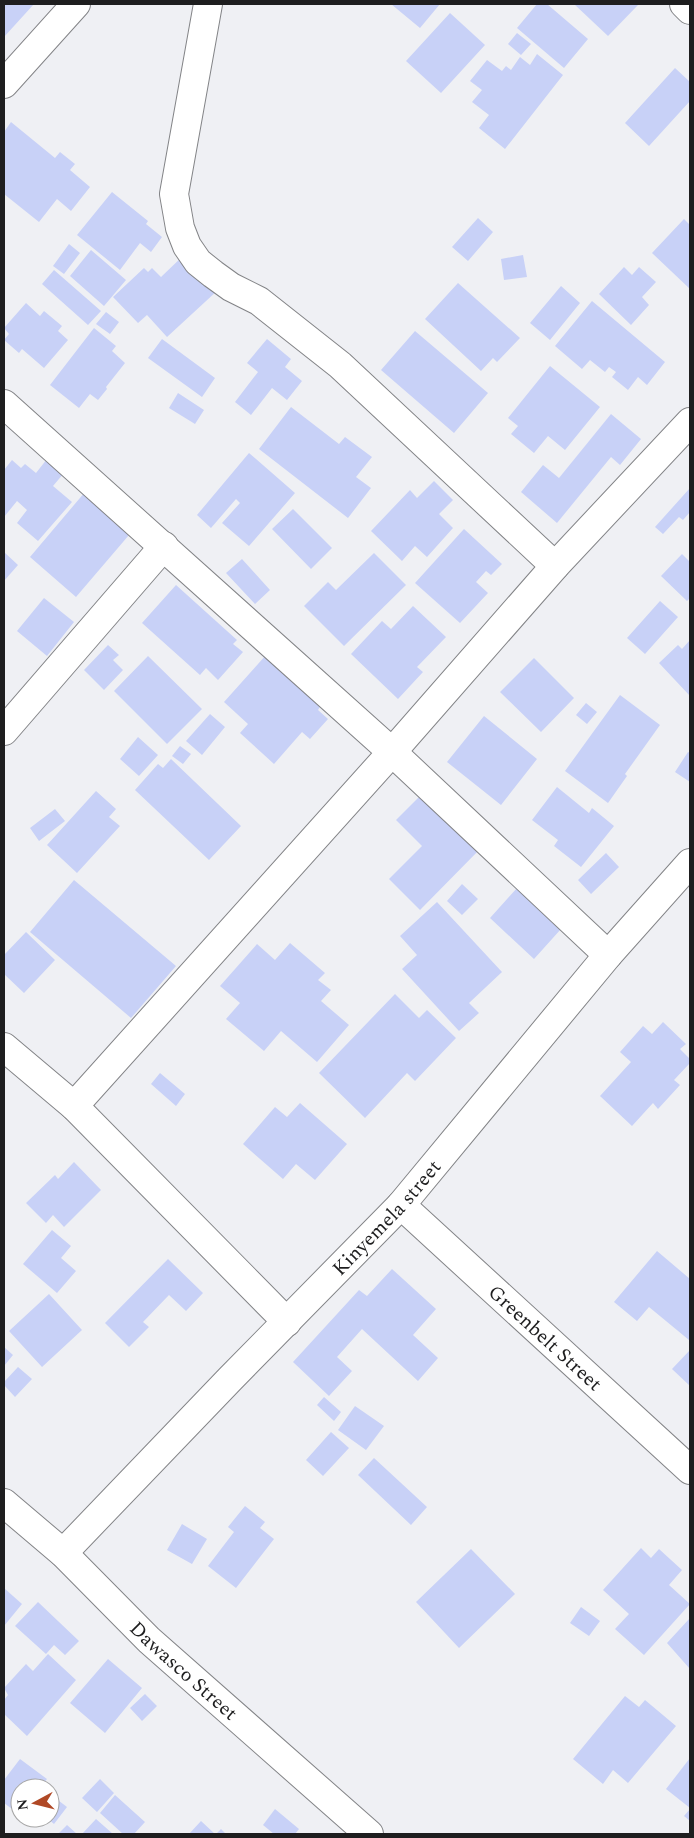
<svg xmlns="http://www.w3.org/2000/svg" width="694" height="1838" viewBox="0 0 694 1838" font-family="Spectral,serif">
  <style>
    .building { fill: #c8d1f7 }
    .lines { fill: none; stroke-linecap: round; stroke-linejoin: round }
    .street-casing { stroke: #838487; stroke-width: 30 }
    .street { stroke: #fff; stroke-width: 28 }
    .labels { text-anchor: middle; stroke-width: 5; stroke-linejoin: round; paint-order: stroke }
    .street-label { font-size: 20px; fill: #1e1e1f; stroke: #fff }
  </style>
  <rect width="100%" height="100%" fill="#eff0f4"/>
  <path class="building" d="M 4,4 L 34,4 L 4,37 Z
    M 391,4 L 440,4 L 420,28 Z
    M 537,4 L 547,4 L 588,39 L 564,68 L 517,28 Z
    M 574,4 L 639,4 L 608,36 Z
    M 450,13 L 485,45 L 441,93 L 406,61 Z
    M 517,33 L 531,44 L 521,55 L 508,44 Z
    M 537,54 L 563,75 L 505,149 L 479,128 L 489,115 L 472,102 L 482,90 L 470,81 L 487,60 L 502,71 L 506,66 L 511,70 L 520,57 L 530,65 Z
    M 675,68 L 690,82 L 690,101 L 649,146 L 625,123 Z
    M 11,122 L 55,158 L 60,152 L 75,164 L 70,170 L 90,187 L 71,211 L 57,199 L 39,222 L 4,194 L 4,132 Z
    M 112,192 L 148,221 L 146,224 L 162,237 L 151,252 L 140,243 L 120,270 L 77,235 Z
    M 478,218 L 493,232 L 468,261 L 452,247 Z
    M 684,219 L 690,225 L 690,289 L 652,253 Z
    M 69,244 L 80,253 L 64,274 L 53,266 Z
    M 91,250 L 126,280 L 104,306 L 70,276 Z
    M 185,254 L 218,290 L 167,337 L 147,315 L 138,323 L 113,297 L 144,268 L 148,272 L 152,268 L 161,277 Z
    M 523,255 L 527,277 L 504,280 L 501,259 Z
    M 624,267 L 632,275 L 639,267 L 656,282 L 642,297 L 649,305 L 631,325 L 599,294 Z
    M 54,270 L 101,311 L 88,325 L 42,284 Z
    M 458,283 L 520,338 L 497,362 L 493,358 L 481,371 L 425,319 Z
    M 561,286 L 580,303 L 550,340 L 530,323 Z
    M 592,301 L 665,362 L 647,385 L 638,377 L 628,390 L 612,377 L 616,372 L 609,367 L 605,372 L 590,360 L 582,369 L 555,346 Z
    M 26,303 L 40,316 L 44,311 L 62,326 L 58,331 L 68,340 L 44,368 L 22,349 L 19,353 L 4,340 L 9,334 L 4,328 Z
    M 106,312 L 119,322 L 110,334 L 96,324 Z
    M 94,328 L 116,346 L 112,351 L 125,363 L 106,387 L 107,389 L 98,400 L 90,394 L 79,408 L 50,385 Z
    M 415,331 L 488,393 L 454,433 L 381,370 Z
    M 162,339 L 215,378 L 202,397 L 148,358 Z
    M 267,339 L 291,359 L 285,367 L 302,381 L 287,400 L 272,388 L 251,415 L 235,402 L 258,372 L 247,363 Z
    M 550,366 L 600,407 L 565,450 L 548,436 L 534,453 L 511,434 L 518,426 L 508,418 Z
    M 178,393 L 204,410 L 195,424 L 169,408 Z
    M 291,407 L 339,444 L 345,437 L 372,457 L 356,477 L 371,488 L 348,518 L 259,449 Z
    M 611,414 L 641,439 L 620,465 L 611,457 L 557,523 L 521,492 L 543,465 L 559,478 Z
    M 249,453 L 295,493 L 249,546 L 222,523 L 240,503 L 236,499 L 211,528 L 197,515 Z
    M 47,459 L 64,473 L 53,486 L 72,502 L 38,541 L 17,523 L 27,510 L 17,501 L 4,517 L 4,470 L 12,460 L 21,468 L 25,464 L 36,473 Z
    M 434,481 L 453,500 L 439,514 L 453,528 L 427,557 L 415,546 L 402,561 L 371,531 L 410,490 L 417,498 Z
    M 690,488 L 690,512 L 683,520 L 679,517 L 663,534 L 655,527 Z
    M 85,492 L 114,516 L 111,520 L 129,535 L 76,597 L 30,557 Z
    M 293,509 L 332,548 L 311,569 L 272,529 Z
    M 464,529 L 502,564 L 491,575 L 486,571 L 476,582 L 488,593 L 460,623 L 415,583 Z
    M 4,552 L 18,565 L 4,581 Z
    M 374,553 L 406,585 L 344,646 L 304,606 L 328,582 L 336,590 Z
    M 682,554 L 690,562 L 690,598 L 687,601 L 661,576 Z
    M 242,559 L 270,590 L 255,604 L 226,573 Z
    M 176,585 L 237,640 L 233,644 L 243,652 L 218,680 L 206,668 L 200,675 L 142,623 Z
    M 44,598 L 74,622 L 47,656 L 17,631 Z
    M 660,601 L 678,617 L 645,654 L 627,638 Z
    M 413,606 L 446,637 L 417,667 L 423,672 L 398,699 L 351,654 L 382,621 L 391,629 Z
    M 690,640 L 690,696 L 659,663 L 678,645 L 682,649 Z
    M 108,645 L 119,655 L 113,660 L 123,670 L 104,690 L 84,670 Z
    M 266,655 L 321,705 L 318,710 L 328,719 L 310,739 L 302,732 L 274,764 L 240,733 L 248,724 L 224,702 Z
    M 148,656 L 202,709 L 167,744 L 114,691 Z
    M 534,658 L 574,698 L 541,732 L 500,692 Z
    M 620,695 L 660,725 L 625,774 L 627,776 L 608,803 L 565,771 Z
    M 586,703 L 597,712 L 587,724 L 576,715 Z
    M 210,714 L 225,727 L 202,755 L 186,741 Z
    M 484,716 L 537,759 L 501,805 L 447,762 Z
    M 138,737 L 158,755 L 139,776 L 120,759 Z
    M 180,746 L 191,754 L 183,764 L 172,756 Z
    M 688,752 L 690,753 L 690,782 L 675,772 Z
    M 171,759 L 241,826 L 209,860 L 135,790 L 158,764 L 163,768 Z
    M 557,787 L 589,813 L 592,808 L 614,826 L 581,867 L 554,846 L 558,840 L 532,820 Z
    M 96,791 L 116,809 L 109,817 L 120,826 L 77,873 L 47,845 Z
    M 425,791 L 482,847 L 420,910 L 389,879 L 422,846 L 396,820 Z
    M 55,809 L 65,821 L 39,841 L 30,828 Z
    M 606,853 L 619,867 L 591,894 L 578,880 Z
    M 74,880 L 176,966 L 131,1018 L 30,932 Z
    M 462,884 L 478,899 L 462,915 L 447,901 Z
    M 517,888 L 561,929 L 534,959 L 490,918 Z
    M 437,902 L 502,972 L 469,1003 L 479,1013 L 459,1031 L 402,969 L 417,955 L 400,936 Z
    M 26,932 L 55,960 L 24,993 L 4,974 L 4,955 Z
    M 290,943 L 325,973 L 318,980 L 331,990 L 321,1001 L 349,1025 L 317,1062 L 281,1031 L 264,1051 L 226,1019 L 240,1003 L 220,986 L 257,944 L 275,960 Z
    M 395,994 L 419,1018 L 427,1010 L 456,1038 L 415,1081 L 407,1073 L 365,1118 L 319,1073 Z
    M 663,1022 L 686,1044 L 680,1049 L 690,1059 L 690,1063 L 674,1080 L 680,1085 L 658,1109 L 653,1103 L 632,1126 L 600,1096 L 631,1062 L 620,1052 L 643,1026 L 652,1034 Z
    M 160,1073 L 185,1094 L 176,1106 L 151,1084 Z
    M 300,1103 L 347,1144 L 315,1180 L 296,1164 L 283,1179 L 243,1144 L 275,1107 L 287,1117 Z
    M 74,1162 L 101,1190 L 64,1227 L 53,1215 L 46,1223 L 26,1203 L 55,1175 L 58,1179 Z
    M 52,1230 L 71,1246 L 61,1258 L 76,1271 L 57,1293 L 23,1264 Z
    M 657,1251 L 690,1279 L 690,1339 L 689,1340 L 649,1307 L 637,1321 L 614,1302 Z
    M 168,1259 L 203,1293 L 186,1311 L 169,1295 L 143,1322 L 149,1327 L 129,1347 L 105,1323 Z
    M 392,1269 L 436,1309 L 413,1335 L 438,1358 L 418,1381 L 362,1329 L 337,1357 L 352,1371 L 329,1396 L 293,1362 L 359,1290 L 367,1296 Z
    M 49,1294 L 82,1330 L 42,1367 L 9,1331 Z
    M 4,1347 L 13,1355 L 4,1366 Z
    M 690,1350 L 690,1386 L 672,1369 Z
    M 18,1367 L 32,1379 L 15,1397 L 4,1385 L 4,1382 Z
    M 324,1397 L 341,1412 L 334,1421 L 317,1405 Z
    M 355,1406 L 384,1426 L 366,1450 L 338,1430 Z
    M 331,1432 L 349,1448 L 323,1476 L 306,1460 Z
    M 374,1458 L 427,1507 L 411,1525 L 358,1475 Z
    M 245,1506 L 265,1522 L 260,1528 L 274,1539 L 236,1588 L 208,1566 L 234,1532 L 228,1527 Z
    M 182,1524 L 207,1539 L 192,1564 L 167,1550 Z
    M 641,1548 L 651,1558 L 659,1549 L 682,1570 L 669,1585 L 690,1604 L 644,1655 L 615,1629 L 629,1614 L 603,1590 Z
    M 471,1549 L 515,1594 L 459,1648 L 416,1602 Z
    M 4,1588 L 22,1604 L 4,1626 Z
    M 38,1602 L 79,1641 L 65,1655 L 54,1645 L 46,1654 L 15,1626 Z
    M 581,1607 L 600,1621 L 589,1636 L 570,1623 Z
    M 690,1618 L 690,1669 L 667,1643 Z
    M 48,1654 L 76,1680 L 27,1736 L 4,1714 L 4,1700 L 8,1695 L 4,1688 L 26,1664 L 33,1671 Z
    M 108,1659 L 142,1688 L 105,1733 L 70,1703 Z
    M 145,1694 L 157,1706 L 142,1721 L 130,1708 Z
    M 625,1696 L 639,1707 L 645,1700 L 676,1726 L 628,1783 L 613,1770 L 603,1784 L 573,1759 Z
    M 690,1758 L 690,1808 L 666,1789 Z
    M 20,1759 L 47,1779 L 40,1788 L 20,1788 L 20,1815 L 4,1803 L 4,1780 Z
    M 100,1779 L 114,1793 L 97,1812 L 82,1798 Z
    M 50,1794 L 67,1807 L 54,1824 L 47,1818 L 50,1818 Z
    M 115,1795 L 145,1822 L 134,1834 L 123,1834 L 100,1813 Z
    M 275,1809 L 299,1829 L 295,1834 L 274,1834 L 263,1825 Z
    M 690,1809 L 690,1821 L 684,1816 Z
    M 96,1819 L 113,1834 L 82,1834 Z
    M 201,1821 L 215,1834 L 189,1834 Z
    M 67,1825 L 77,1834 L 58,1834 Z
    M 221,1829 L 226,1834 L 216,1834 Z"/>
  <g class="lines">
    <defs>
      <g id="street">
        <path d="M 208,4 L 174,194 L 180,228 L 187,246 L 198,262 L 213,274 L 231,287 L 259,301 L 340,365 L 555,566"/>
        <path d="M 684,4 L 690,10"/>
        <path d="M 4,84 L 76,4"/>
        <path d="M 4,404 L 392,752 L 608,955"/>
        <path d="M 4,731 L 164,546"/>
        <path d="M 4,1047 L 74,1106 L 287,1322"/>
        <path d="M 74,1106 L 392,752 L 555,566 L 690,422"/>
        <path id="s1" d="M 401,1205 L 690,1470"/>
        <path id="s2" d="M 4,1503 L 63,1553 L 149,1640 L 369,1834"/>
        <path id="s3" d="M 63,1553 L 230,1379 L 401,1205 L 608,955 L 690,863"/>
      </g>
    </defs>
    <use href="#street" class="street-casing"/>
    <use href="#street" class="street"/>
  </g>
  <g class="labels">
    <g class="street-label">
      <text dy="7" stroke="none"><textPath href="#s3" startOffset="466">Kinyemela street</textPath></text>
      <text dy="7" stroke="none"><textPath href="#s1" startOffset="196">Greenbelt Street</textPath></text>
      <text dy="7" stroke="none"><textPath href="#s2" startOffset="246">Dawasco Street</textPath></text>
    </g>
  </g>
  <rect width="694" height="1838" fill="none" stroke="#1e1e1f" stroke-width="10"/>
  <g transform="translate(35 1803) rotate(263)"><circle r="24" fill="#ffffff" stroke="#a5a5a5"/>
  <path d="M0-4L9 19L0 12L-9 19Z" fill="#b04926"/>
  <text y="-8" font-size="14" font-weight="bold" text-anchor="middle" fill="#1e1e1f">N</text>
  </g>
</svg>
